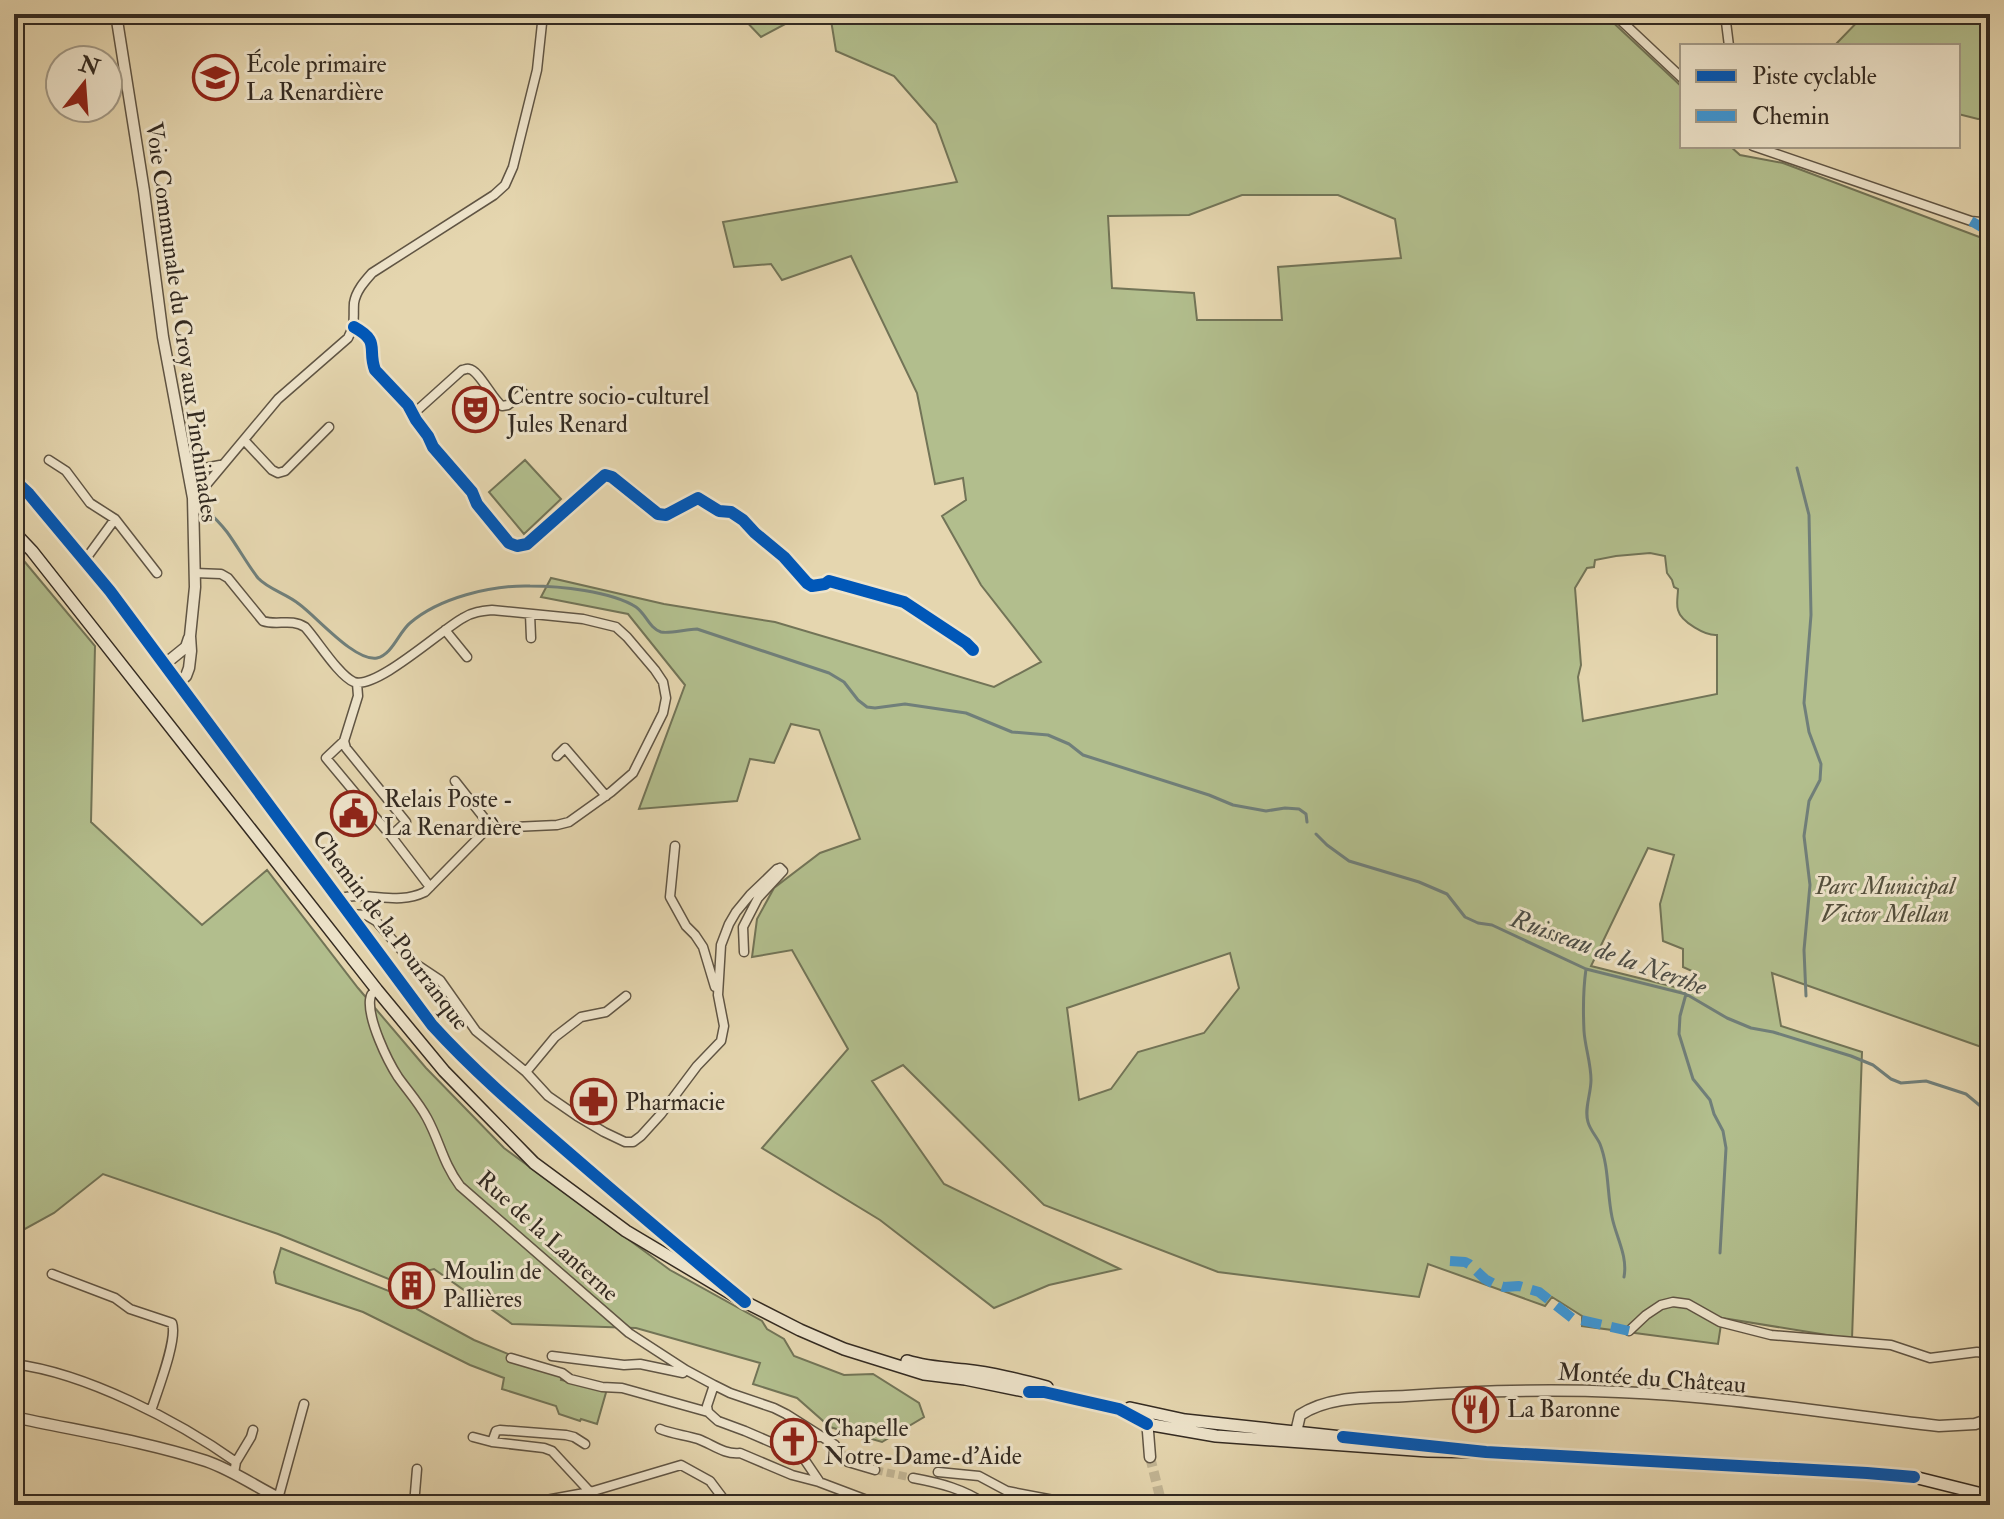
<svg xmlns="http://www.w3.org/2000/svg" width="2004" height="1519" viewBox="0 0 2004 1519" font-family="'IM FELL Double Pica',serif">
  <style>
    .green { fill: #b2be8d; stroke: #727457; stroke-width: 2; fill-rule: evenodd }
    .lines { fill: none; stroke-linecap: round; stroke-linejoin: round }
    .stream { stroke: #707f7a; stroke-width: 3 }
    .minor-tunnel { stroke: #c1b493; stroke-width: 8; stroke-dasharray: 8 4; stroke-linecap: butt }
    .tertiary-tunnel { stroke: #c1b493; stroke-width: 10; stroke-dasharray: 10 5; stroke-linecap: butt }
    .minor-casing { stroke: #605544; stroke-width: 11 }
    .tertiary-casing { stroke: #605544; stroke-width: 13 }
    .secondary-casing { stroke: #332a21; stroke-width: 14 }
    .minor { stroke: #eee4cb; stroke-width: 8 }
    .tertiary { stroke: #eee4cb; stroke-width: 10 }
    .secondary { stroke: #eee4cb; stroke-width: 11 }
    .quiet { stroke: #3d96d5; stroke-width: 10; stroke-dasharray: 20 10; stroke-linecap: butt }
    .cycleway-casing { stroke: #eee4cb; stroke-width: 17 }
    .cycleway { stroke: #0057b8; stroke-width: 12 }
    .labels { text-anchor: middle; stroke-width: 6; stroke-linejoin: round; paint-order: stroke }
    .poi-label { font-size: 24px; fill: #332a21; stroke: #eee4cb; text-anchor: start }
    .street-label { font-size: 24px; fill: #332a21; stroke: #eee4cb }
    .park-label { font-size: 24px; font-style: italic; fill: #534f3c; stroke: #eee4cb }
    .water-label { font-size: 26px; font-style: italic; fill: #4c4d46; stroke: #eee4cb }
  </style>
  <rect width="100%" height="100%" fill="#e5d6af"/>
  <filter id="stains"><feTurbulence type="fractalNoise" baseFrequency=".0025" numOctaves="4"/><feColorMatrix values="0 0 0 0 .2 0 0 0 0 .09 0 0 0 0 .02 0 0 0 .5 -.17"/></filter>
  <radialGradient id="worn" r=".72"><stop offset=".6" stop-color="#630" stop-opacity="0"/><stop offset="1" stop-color="#630" stop-opacity=".3"/></radialGradient>
  <path class="green" d="M 739,14 L 804,14 L 761,37 Z
    M 830,14 L 1604,14 L 1682,87 L 1682,146 L 1730,146 L 1740,155 L 1783,163 L 1990,241 L 1990,1050 L 1772,973 L 1781,1026 L 1862,1052 L 1852,1339 L 1722,1318 L 1718,1344 L 1582,1326 L 1582,1316 L 1552,1297 L 1545,1306 L 1428,1264 L 1419,1297 L 1218,1272 L 1044,1205 L 903,1065 L 872,1081 L 944,1184 L 1120,1269 L 1049,1285 L 994,1308 L 880,1220 L 762,1148 L 848,1049 L 792,950 L 752,957 L 757,919 L 774,888 L 820,853 L 860,839 L 819,730 L 791,724 L 774,763 L 750,759 L 737,801 L 639,809 L 685,685 L 628,614 L 541,597 L 551,578 L 664,604 L 775,622 L 994,687 L 1041,662 L 981,585 L 942,516 L 966,500 L 963,478 L 935,484 L 917,393 L 851,256 L 782,280 L 771,264 L 734,267 L 723,222 L 957,182 L 936,124 L 894,76 L 836,51 ZM 1242,195 L 1338,195 L 1395,219 L 1401,258 L 1278,267 L 1282,320 L 1197,320 L 1194,293 L 1112,288 L 1108,216 L 1189,215 ZM 1650,553 L 1665,556 L 1667,573 L 1672,580 L 1674,587 L 1678,589 C 1678,595 1676,604 1678,610 C 1681,622 1706,636 1717,635 L 1717,694 L 1583,721 L 1578,677 L 1581,665 L 1575,588 L 1587,568 L 1594,567 L 1595,560 L 1616,556 ZM 1648,848 L 1674,855 L 1660,904 L 1663,941 L 1683,949 L 1683,967 L 1692,971 L 1687,990 L 1591,966 ZM 1230,953 L 1239,988 L 1204,1033 L 1138,1052 L 1111,1089 L 1079,1100 L 1067,1008 Z
    M 1865,14 L 1990,14 L 1990,118 L 1978,119 L 1958,114 L 1958,46 L 1834,46 Z
    M 525,460 L 561,499 L 524,534 L 489,492 Z
    M 14,549 L 95,646 L 91,822 L 202,925 L 267,870 L 358,988 L 426,1068 L 504,1148 L 670,1270 L 762,1321 L 767,1329 L 784,1339 L 794,1356 L 844,1375 L 873,1374 L 919,1403 L 924,1417 L 882,1442 L 830,1427 L 797,1398 L 753,1384 L 760,1363 L 636,1328 L 512,1324 L 434,1269 L 391,1280 L 278,1234 L 103,1174 L 54,1213 L 14,1235 Z
    M 281,1248 L 419,1303 L 417,1309 L 474,1340 L 562,1376 L 561,1380 L 607,1389 L 597,1424 L 581,1419 L 580,1421 L 559,1414 L 556,1406 L 502,1389 L 504,1378 L 470,1365 L 363,1312 L 276,1283 L 274,1272 Z"/>
  <g class="lines">
    <path class="stream" d="M 1797,468 L 1809,515 L 1811,615 L 1804,703 L 1809,732 L 1821,764 L 1820,780 L 1809,801 L 1804,836 L 1810,885 L 1804,950 L 1806,996
      M 202,506 C 211,514 220,523 227,532 C 238,547 247,564 258,578 C 268,589 287,594 299,604 C 317,617 355,662 377,658 C 392,655 399,632 410,623 C 439,598 491,585 530,586 C 559,586 611,591 636,607 C 646,614 649,628 661,632 C 669,634 687,629 697,629 L 829,673 L 844,682 L 858,700 L 867,707 L 875,708 L 905,704 L 966,713 L 1012,732 L 1048,735 L 1069,744 L 1083,755 L 1209,795 L 1233,805 L 1266,811 L 1285,808 L 1299,809 L 1306,814 L 1307,822
      M 1316,834 L 1327,845 L 1349,861 L 1419,882 L 1447,894 L 1465,917 L 1478,923 L 1492,925 L 1586,969 L 1686,994 L 1727,1018 L 1751,1028 L 1773,1032 L 1851,1056 L 1873,1065 L 1891,1079 L 1901,1083 L 1926,1081 L 1966,1094 L 1990,1114
      M 1586,969 C 1583,990 1583,1010 1584,1031 C 1585,1047 1591,1063 1591,1080 C 1591,1094 1584,1109 1588,1122 C 1590,1130 1597,1137 1600,1144 C 1609,1167 1607,1193 1612,1217 C 1616,1237 1628,1256 1624,1277
      M 1686,994 L 1680,1016 L 1679,1034 L 1693,1079 L 1710,1100 L 1714,1114 L 1723,1131 L 1726,1148 L 1720,1253"/>
    <path class="minor-tunnel" d="M 875,1470 L 913,1478"/>
    <path class="tertiary-tunnel" d="M 1150,1457 L 1162,1505"/>
    <defs>
      <path id="minor" d="M 1614,14 L 1682,78
        M 1720,14 L 1726,22 L 1729,46
        M 1753,146 L 1971,221 L 1990,223
        M 354,327 C 381,342 367,348 375,370 L 408,405 L 416,420 L 428,436 L 433,447 L 472,492 L 477,504 L 509,543 L 517,546 L 527,544 L 605,475 L 612,477 L 658,514 L 666,515 L 698,498 L 719,511 L 731,512 L 743,520 L 755,533 L 784,557 L 807,583 L 812,586 L 825,584 L 829,581 L 904,602 L 966,643 L 973,650
        M 412,415 L 462,370 C 464,370 467,368 469,369 C 479,370 492,399 502,406 L 508,405 L 523,393 L 528,398
        M 244,440 L 272,470 L 278,473 L 285,471 L 329,427
        M 49,460 L 66,471 L 90,503 L 115,519 L 157,573
        M 189,471 L 220,465
        M 192,490 L 207,484 L 278,399 L 348,338 C 356,323 353,318 354,303 C 356,291 364,282 372,273 L 494,195 L 505,185 L 513,167 L 537,70 L 543,14
        M 85,560 L 115,519
        M 195,573 L 221,574 L 228,578 L 263,621 C 277,626 291,618 305,627 C 317,640 339,676 354,682 C 376,690 441,630 463,618 C 472,612 482,611 492,610 L 583,619 L 616,627 L 627,637 L 655,670 L 663,682 L 666,698 L 663,713 L 633,773 L 611,792 L 569,822 L 557,825 L 492,828 L 483,833 L 425,892 C 402,903 382,896 358,896 C 351,896 344,897 338,898
        M 530,614 L 531,638
        M 445,630 L 467,657
        M 357,683 L 358,696 L 344,741 L 346,748 L 406,822 L 391,836 L 430,887
        M 344,741 L 326,758 L 391,836
        M 557,756 L 565,748 L 606,796
        M 455,781 L 492,828
        M 675,846 L 670,897 L 686,926 L 695,935 L 703,947 L 715,987
        M 349,914 L 366,915 L 376,921 L 410,960 L 440,980 L 476,1031 L 526,1072 L 548,1096 L 577,1116 L 604,1132 L 625,1142 L 633,1142 L 641,1136 L 661,1114 L 697,1066 L 721,1041 L 724,1026 L 718,995 L 721,945 L 729,924 L 736,912 L 750,895 L 777,869 L 780,868
        M 744,952 L 743,927 L 758,898 L 783,871 L 780,868
        M 377,990 C 372,994 371,993 370,1000 C 368,1020 387,1060 398,1077 C 408,1091 419,1103 427,1118 C 440,1142 443,1163 460,1186 L 629,1333 L 686,1370 L 714,1385 L 730,1393 L 774,1408 L 786,1414 L 835,1445 L 842,1457 L 848,1462 L 875,1470
        M 526,1072 L 555,1037 L 581,1017 L 606,1012 L 626,996
        M 52,1274 L 115,1298 L 130,1309 L 172,1323 C 178,1339 157,1392 151,1411
        M 1629,1331 L 1646,1315 L 1661,1305 L 1673,1302 L 1688,1304 L 1720,1322 L 1771,1335 L 1891,1345 L 1930,1358 L 1977,1352 L 1990,1354
        M 552,1356 L 624,1365 L 640,1364 L 683,1373 L 685,1370
        M 511,1358 L 562,1373 L 570,1379 L 602,1387 L 622,1388 L 708,1412
        M 14,1364 C 86,1373 178,1421 236,1462 L 234,1473
        M 714,1385 L 707,1406 L 708,1412 L 718,1421 L 745,1431 L 775,1444 L 798,1450 L 819,1481
        M 660,1429 C 672,1434 685,1435 698,1439 C 712,1444 724,1455 740,1453 L 792,1475 L 819,1482 L 880,1505
        M 787,1430 L 811,1437 L 820,1437
        M 473,1437 L 492,1442 L 544,1448 L 552,1451 L 590,1492
        M 492,1442 L 496,1431 L 500,1430 L 566,1435 L 574,1437 L 585,1444
        M 236,1462 L 251,1437 L 253,1430
        M 938,1472 L 979,1476 L 1007,1491 L 1080,1505
        M 913,1478 C 940,1483 964,1489 987,1505
        M 278,1499 L 304,1404
        M 414,1505 L 417,1469
        M 519,1505 L 590,1492 L 681,1465 L 710,1481 L 728,1505"/>
      <path id="tertiary" d="M 116,14 L 144,191 L 163,337 L 193,498 L 195,587 L 190,636 L 191,651 L 189,668 L 186,676 L 179,682
        M 14,480 L 29,494 L 110,591 L 432,1025 L 463,1058 L 496,1089 L 725,1286
        M 165,664 L 186,647 L 189,638
        M 14,1417 C 78,1431 144,1441 206,1461 C 238,1472 264,1493 294,1505
        M 1147,1419 L 1150,1457
        M 1303,1437 L 1296,1432 L 1300,1415 C 1330,1395 1371,1398 1406,1396 C 1476,1391 1548,1389 1619,1392 C 1726,1396 1833,1414 1939,1426 L 1975,1424 L 1990,1419"/>
      <path id="secondary" d="M 14,532 L 32,551 L 95,631 L 377,990 L 444,1071 L 534,1163 L 626,1231 L 745,1302 L 800,1330 L 844,1349 L 924,1374 L 965,1379 L 1029,1392 L 1044,1392 L 1067,1397 L 1119,1409 L 1147,1424 L 1216,1436 L 1428,1451 L 1486,1452 L 1867,1473 L 1914,1477 L 1990,1496
        M 907,1361 C 926,1367 945,1368 965,1370 C 993,1373 1020,1380 1047,1387
        M 1130,1408 L 1185,1420 L 1370,1440"/>
    </defs>
    <use href="#minor" class="minor-casing"/>
    <use href="#tertiary" class="tertiary-casing"/>
    <use href="#secondary" class="secondary-casing"/>
    <use href="#minor" class="minor"/>
    <use href="#tertiary" class="tertiary"/>
    <use href="#secondary" class="secondary"/>
    <path class="quiet" d="M 1971,221 L 1990,232
      M 1450,1261 L 1465,1262 L 1469,1264 L 1485,1279 L 1494,1284 L 1504,1287 L 1519,1286 L 1539,1292 L 1572,1318 L 1629,1331"/>
    <defs>
      <path id="cycleway" d="M 354,327 C 381,342 367,348 375,370 L 408,405 L 416,420 L 428,436 L 433,447 L 472,492 L 477,504 L 509,543 L 517,546 L 527,544 L 605,475 L 612,477 L 658,514 L 666,515 L 698,498 L 719,511 L 731,512 L 743,520 L 755,533 L 784,557 L 807,583 L 812,586 L 825,584 L 829,581 L 904,602 L 966,643 L 973,650
        M 14,480 L 29,494 L 110,591 L 432,1025 C 472,1069 517,1108 562,1147 C 622,1199 683,1251 745,1302
        M 1029,1392 L 1044,1392 L 1119,1409 L 1147,1424
        M 1343,1437 L 1486,1452 L 1867,1473 L 1914,1477"/>
    </defs>
    <use href="#cycleway" class="cycleway-casing"/>
    <use href="#cycleway" class="cycleway"/>
  </g>
  <defs>
    <symbol id="school-ring" viewBox="-11 -11 22 22"><circle r="9.5" fill="#eee4cb" stroke="#8f2418" stroke-width="1.5"/><path d="M0-5L7-2L0 1L-7-2ZM-4 1L0 2.5L4 1V4Q0 6-4 4Z" fill="#8f2418"/></symbol>
    <symbol id="theatre-ring" viewBox="-11 -11 22 22"><circle r="9.5" fill="#eee4cb" stroke="#8f2418" stroke-width="1.5"/><path d="M-5-5.5Q0-4 5-5.5V0Q5 5 0 6Q-5 5-5 0ZM-3.3-2.5H-1v1.5H-3.3ZM1-2.5H3.3v1.5H1ZM-2.8 1Q0 5.5 2.8 1Z" fill="#8f2418"/></symbol>
    <symbol id="civic-ring" viewBox="-11 -11 22 22"><circle r="9.5" fill="#eee4cb" stroke="#8f2418" stroke-width="1.5"/><path d="M-.6-6.5H3V-4.5H.6V-3L4-1V1h2V6H-6V1h2V-1L-.6-3ZM-1.2 2.5V6h2.4V2.5Z" fill="#8f2418"/></symbol>
    <symbol id="pharmacy-ring" viewBox="-11 -11 22 22"><circle r="9.5" fill="#eee4cb" stroke="#8f2418" stroke-width="1.5"/><path d="M-2-6h4v4h4v4h-4v4h-4v-4h-4v-4h4Z" fill="#8f2418"/></symbol>
    <symbol id="building-ring" viewBox="-11 -11 22 22"><circle r="9.5" fill="#eee4cb" stroke="#8f2418" stroke-width="1.5"/><path d="M-4-6H4V6H1V3H-1V6H-4ZM-2.5-4.3h1.7v1.8h-1.7ZM.8-4.3h1.7v1.8H.8ZM-2.5-1h1.7V.8h-1.7ZM.8-1h1.7V.8H.8Z" fill="#8f2418"/></symbol>
    <symbol id="restaurant-ring" viewBox="-11 -11 22 22"><circle r="9.5" fill="#eee4cb" stroke="#8f2418" stroke-width="1.5"/><path d="M-5-6h1v4h1v-4h1v4h1v-4h1v5L-1.5 .5V6h-2V.5L-5-1ZM5-6V6H3V1.5H1.5Q1.5-4 5-6Z" fill="#8f2418"/></symbol>
    <symbol id="church-ring" viewBox="-11 -11 22 22"><circle r="9.5" fill="#eee4cb" stroke="#8f2418" stroke-width="1.5"/><path d="M-1.2-6h2.4v3.5h3.3v2.4h-3.3V6h-2.4V-.1h-3.3v-2.4h3.3Z" fill="#8f2418"/></symbol>
  </defs>
  <g fill-rule="evenodd">
    <use href="#school-ring" x="190" y="52" width="51" height="51"/>
    <use href="#theatre-ring" x="450" y="384" width="51" height="51"/>
    <use href="#civic-ring" x="328" y="788" width="51" height="51"/>
    <use href="#pharmacy-ring" x="568" y="1076" width="51" height="51"/>
    <use href="#building-ring" x="386" y="1260" width="51" height="51"/>
    <use href="#restaurant-ring" x="1450" y="1384" width="51" height="51"/>
    <use href="#church-ring" x="768" y="1416" width="51" height="51"/>
  </g>
  <g class="labels">
    <g class="poi-label">
      <text x="246" y="72">École primaire<tspan x="246" dy="28">La Renardière</tspan></text>
      <text x="507" y="404">Centre socio-culturel<tspan x="507" dy="28">Jules Renard</tspan></text>
      <text x="384" y="807">Relais Poste -<tspan x="384" dy="28">La Renardière</tspan></text>
      <text x="625" y="1110">Pharmacie</text>
      <text x="443" y="1279">Moulin de<tspan x="443" dy="28">Pallières</tspan></text>
      <text x="1507" y="1417">La Baronne</text>
      <text x="824" y="1436">Chapelle<tspan x="824" dy="28">Notre-Dame-d'Aide</tspan></text>
    </g>
    <g class="street-label">
      <text transform="translate(182 322) rotate(82)" y="8">Voie Communale du Croy aux Pinchinades</text>
      <text transform="translate(391 930) rotate(53)" y="8">Chemin de la Pourranque</text>
      <text transform="translate(548 1236) rotate(42)" y="8">Rue de la Lanterne</text>
      <text transform="translate(1652 1378) rotate(4)" y="8">Montée du Château</text>
    </g>
    <g class="park-label">
      <text x="1885" y="894">Parc Municipal<tspan x="1885" dy="28">Victor Mellan</tspan></text>
    </g>
    <g class="water-label">
      <text transform="translate(1609 952) rotate(20)" y="9">Ruisseau de la Nerthe</text>
    </g>
  </g>
  <rect width="2004" height="1519" fill="none" stroke="#e5d6af" stroke-width="48"/>
  <rect x="16" y="16" width="1972" height="1487" fill="none" stroke="#332a21" stroke-width="4"/>
  <rect x="24" y="24" width="1956" height="1471" fill="none" stroke="#332a21" stroke-width="2"/>
  <rect x="1680" y="44" width="280" height="104" fill="#eee4cb" stroke="#a39a87" stroke-width="2"/>
  <rect x="1696" y="70" width="40" height="12" fill="#0057b8" stroke="#a39a87" stroke-width="2"/>
  <text x="1752" y="84" font-size="24" fill="#332a21">Piste cyclable</text>
  <rect x="1696" y="110" width="40" height="12" fill="#3d96d5" stroke="#a39a87" stroke-width="2"/>
  <text x="1752" y="124" font-size="24" fill="#332a21">Chemin</text>
  <g transform="translate(84 84) rotate(17)"><circle r="38" fill="#eee4cb" stroke="#a39a87" stroke-width="2"/>
  <path d="M0-6L14 30L0 20L-14 30Z" fill="#8f2418"/>
  <text y="-12" font-size="22" font-weight="bold" text-anchor="middle" fill="#332a21">N</text>
  </g>
  <rect width="100%" height="100%" filter="url(#stains)"/>
  <rect width="100%" height="100%" fill="url(#worn)"/>
</svg>
